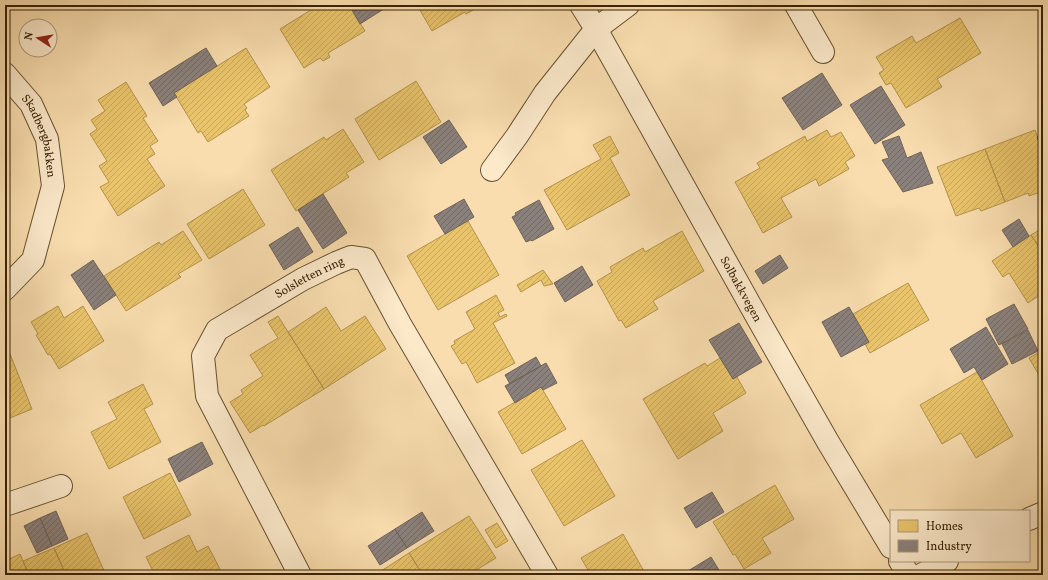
<svg xmlns="http://www.w3.org/2000/svg" width="1048" height="580" viewBox="0 0 1048 580" font-family="Vollkorn,serif">
  <style>
    .homes { fill: url(#homes-hatch); stroke: #b4934c }
    .industry { fill: url(#industry-hatch); stroke: #716458 }
    .lines { fill: none; stroke-linecap: round; stroke-linejoin: round }
    .minor-casing { stroke: #68512f; stroke-width: 24 }
    .minor { stroke: #fbe9ca; stroke-width: 22 }
    .labels { text-anchor: middle; stroke-width: 4; stroke-linejoin: round; paint-order: stroke }
    .street-label { font-size: 12px; fill: #382205; stroke: #fbe9ca }
  </style>
  <defs>
    <pattern id="homes-hatch" width="6" height="6" patternUnits="userSpaceOnUse"><rect width="6" height="6" fill="#e9c46a"/><path d="M-1 1l2-2M0 6l6-6M5 7l2-2" fill="none" stroke="#c9a85a"/></pattern>
    <pattern id="industry-hatch" width="6" height="6" patternUnits="userSpaceOnUse"><rect width="6" height="6" fill="#8a817c"/><path d="M-1 1l2-2M0 6l6-6M5 7l2-2" fill="none" stroke="#726964"/></pattern>
  </defs>
  <rect width="100%" height="100%" fill="#f9ddae"/>
  <filter id="stains"><feTurbulence type="fractalNoise" baseFrequency=".005" numOctaves="4"/><feColorMatrix values="0 0 0 0 .2 0 0 0 0 .09 0 0 0 0 .02 0 0 0 .5 -.17"/></filter>
  <radialGradient id="worn" r=".72"><stop offset=".6" stop-color="#630" stop-opacity="0"/><stop offset="1" stop-color="#630" stop-opacity=".3"/></radialGradient>
  <path class="homes" d="M 319,5 L 349,5 L 365,31 L 328,53 L 330,57 L 323,61 L 320,58 L 304,68 L 280,29 Z
    M 417,5 L 482,5 L 466,14 L 465,12 L 432,31 Z
    M 960,18 L 981,53 L 937,79 L 942,87 L 906,108 L 891,83 L 886,85 L 879,73 L 884,70 L 876,57 L 912,36 L 916,43 Z
    M 246,48 L 270,87 L 244,104 L 247,108 L 245,110 L 249,116 L 208,142 L 201,131 L 198,133 L 174,93 Z
    M 416,81 L 441,122 L 379,160 L 355,119 Z
    M 126,82 L 147,116 L 143,118 L 158,141 L 150,146 L 155,154 L 147,159 L 165,186 L 118,216 L 100,187 L 109,182 L 99,166 L 107,161 L 90,134 L 97,129 L 91,120 L 105,111 L 98,100 Z
    M 343,129 L 364,162 L 346,173 L 349,177 L 296,211 L 271,170 L 324,137 L 326,140 Z
    M 827,130 L 831,137 L 841,132 L 855,156 L 845,162 L 849,169 L 819,186 L 816,179 L 781,198 L 792,217 L 763,233 L 735,182 L 760,168 L 757,163 L 805,136 L 807,141 Z
    M 1035,130 L 1043,152 L 1043,191 L 1029,196 L 1028,193 L 1005,202 L 985,149 Z
    M 610,136 L 619,153 L 610,158 L 630,195 L 567,230 L 544,190 L 601,159 L 593,145 Z
    M 985,149 L 1005,202 L 981,211 L 979,208 L 956,216 L 937,167 Z
    M 5,165 L 10,175 L 6,186 L 7,189 L 5,190 Z
    M 243,189 L 265,225 L 209,259 L 187,224 Z
    M 468,221 L 499,275 L 438,310 L 407,256 Z
    M 1041,229 L 1043,231 L 1043,253 L 1031,235 Z
    M 183,231 L 202,260 L 178,274 L 181,277 L 126,311 L 104,276 L 159,242 L 161,245 Z
    M 682,231 L 704,271 L 653,301 L 658,309 L 626,328 L 621,320 L 619,321 L 597,281 L 612,272 L 610,267 L 643,248 L 645,252 Z
    M 1031,235 L 1043,253 L 1043,293 L 1028,303 L 1009,273 L 1003,277 L 992,261 Z
    M 543,270 L 553,284 L 544,286 L 541,280 L 521,292 L 517,285 Z
    M 908,283 L 929,320 L 870,353 L 865,344 L 869,342 L 853,314 Z
    M 496,295 L 504,310 L 498,313 L 500,317 L 506,314 L 507,316 L 493,323 L 515,363 L 477,383 L 466,362 L 462,364 L 451,346 L 455,344 L 454,341 L 475,329 L 466,312 Z
    M 58,306 L 64,318 L 83,306 L 104,341 L 59,369 L 50,354 L 48,355 L 36,335 L 38,334 L 31,322 Z
    M 326,307 L 341,331 L 365,316 L 386,349 L 324,389 L 288,332 Z
    M 278,316 L 324,389 L 264,426 L 263,425 L 250,433 L 230,402 L 243,394 L 241,390 L 263,376 L 250,355 L 278,338 L 268,322 Z
    M 8,349 L 32,409 L 5,420 L 5,350 Z
    M 1043,350 L 1043,382 L 1029,358 Z
    M 720,358 L 733,379 L 737,377 L 746,393 L 713,413 L 723,431 L 678,459 L 643,399 L 705,363 L 707,366 Z
    M 977,372 L 1013,436 L 976,458 L 961,433 L 942,444 L 920,405 Z
    M 143,384 L 153,404 L 144,409 L 161,442 L 109,469 L 91,432 L 117,419 L 108,402 Z
    M 541,387 L 566,429 L 522,454 L 498,412 Z
    M 582,440 L 615,496 L 564,526 L 531,470 Z
    M 170,473 L 191,515 L 144,539 L 123,497 Z
    M 775,485 L 794,519 L 762,538 L 771,553 L 744,569 L 735,554 L 733,555 L 713,522 Z
    M 469,516 L 496,558 L 468,575 L 423,575 L 409,553 Z
    M 497,523 L 508,541 L 496,548 L 485,530 Z
    M 87,533 L 106,575 L 66,575 L 54,548 Z
    M 623,534 L 646,575 L 591,575 L 581,558 Z
    M 189,535 L 197,552 L 208,546 L 223,575 L 162,575 L 161,573 L 155,575 L 146,557 Z
    M 54,548 L 66,575 L 29,575 L 23,561 Z
    M 409,553 L 423,575 L 375,575 Z
    M 20,554 L 29,575 L 5,575 L 5,561 Z"/>
  <path class="industry" d="M 349,5 L 390,5 L 360,24 Z
    M 206,48 L 217,66 L 174,93 L 177,97 L 163,106 L 149,83 Z
    M 822,73 L 842,105 L 803,130 L 782,98 Z
    M 881,86 L 905,125 L 875,144 L 850,105 Z
    M 449,120 L 467,147 L 441,164 L 423,137 Z
    M 1043,135 L 1043,152 L 1037,137 Z
    M 899,136 L 907,158 L 921,152 L 933,183 L 903,192 L 882,160 L 889,158 L 882,142 Z
    M 323,194 L 347,233 L 323,249 L 298,210 Z
    M 464,199 L 474,217 L 445,234 L 434,216 Z
    M 539,200 L 554,229 L 532,241 L 531,240 L 526,242 L 512,217 L 516,215 L 515,213 Z
    M 1019,219 L 1029,236 L 1013,247 L 1002,230 Z
    M 298,227 L 313,252 L 284,270 L 269,245 Z
    M 780,255 L 788,268 L 763,284 L 755,271 Z
    M 93,260 L 116,295 L 94,310 L 71,275 Z
    M 582,266 L 593,285 L 565,302 L 554,283 Z
    M 1014,304 L 1028,329 L 999,345 L 986,319 Z
    M 849,307 L 869,342 L 841,357 L 822,322 Z
    M 739,323 L 762,362 L 733,379 L 709,340 Z
    M 986,327 L 1008,364 L 982,380 L 974,367 L 964,373 L 950,349 Z
    M 1028,330 L 1038,351 L 1012,364 L 1002,344 Z
    M 536,357 L 541,366 L 510,384 L 505,375 Z
    M 546,363 L 557,383 L 543,390 L 541,387 L 515,403 L 505,386 Z
    M 202,442 L 213,464 L 179,482 L 168,459 Z
    M 712,492 L 724,512 L 696,528 L 684,508 Z
    M 56,511 L 68,539 L 52,546 L 40,518 Z
    M 422,512 L 434,531 L 407,548 L 395,529 Z
    M 40,518 L 52,546 L 37,553 L 24,526 Z
    M 395,529 L 407,548 L 380,565 L 368,546 Z
    M 711,557 L 722,575 L 683,575 L 683,574 Z"/>
  <g class="lines">
    <defs>
      <g id="minor">
        <path id="s1" d="M 581,5 L 596,29 L 758,319 L 828,442 L 891,547"/>
        <path d="M 796,5 L 823,52"/>
        <path id="s2" d="M 5,74 L 31,104 L 47,139 L 53,186 L 33,260 L 5,289"/>
        <path d="M 492,170 L 517,136 L 545,93 L 596,29 L 628,5"/>
        <path d="M 5,505 L 61,486"/>
        <path d="M 1029,519 L 1043,513"/>
        <path d="M 900,561 L 909,575"/>
        <path id="s3" d="M 300,575 L 207,396 L 203,356 L 217,330 L 303,279 L 336,263 L 351,257 L 365,259 L 400,324 L 547,575"/>
        <path d="M 921,575 L 947,561"/>
      </g>
    </defs>
    <use href="#minor" class="minor-casing"/>
    <use href="#minor" class="minor"/>
  </g>
  <g class="labels">
    <g class="street-label">
      <text dy="4" stroke="none"><textPath href="#s2" startOffset="73">Skadbergbakken</textPath></text>
      <text dy="4" stroke="none"><textPath href="#s3" startOffset="378">Solsletten ring</textPath></text>
      <text dy="4" stroke="none"><textPath href="#s1" startOffset="326">Solbakkvegen</textPath></text>
    </g>
  </g>
  <rect width="1048" height="580" fill="none" stroke="#f9ddae" stroke-width="20"/>
  <rect x="6" y="6" width="1036" height="568" fill="none" stroke="#382205" stroke-width="2"/>
  <rect x="10" y="10" width="1028" height="560" fill="none" stroke="#382205"/>
  <rect x="890" y="510" width="140" height="52" fill="#fbe9ca" stroke="#ad997b"/>
  <rect x="898" y="520" width="20" height="12" fill="#e9c46a" stroke="#ad997b"/>
  <text x="926" y="530" font-size="12" fill="#382205">Homes</text>
  <rect x="898" y="540" width="20" height="12" fill="#8a817c" stroke="#ad997b"/>
  <text x="926" y="550" font-size="12" fill="#382205">Industry</text>
  <g transform="translate(38 38) rotate(282)"><circle r="19" fill="#fbe9ca" stroke="#ad997b"/>
  <path d="M0-3L7 15L0 10L-7 15Z" fill="#8f2418"/>
  <text y="-6" font-size="11" font-weight="bold" text-anchor="middle" fill="#382205">N</text>
  </g>
  <rect width="100%" height="100%" filter="url(#stains)"/>
  <rect width="100%" height="100%" fill="url(#worn)"/>
</svg>
